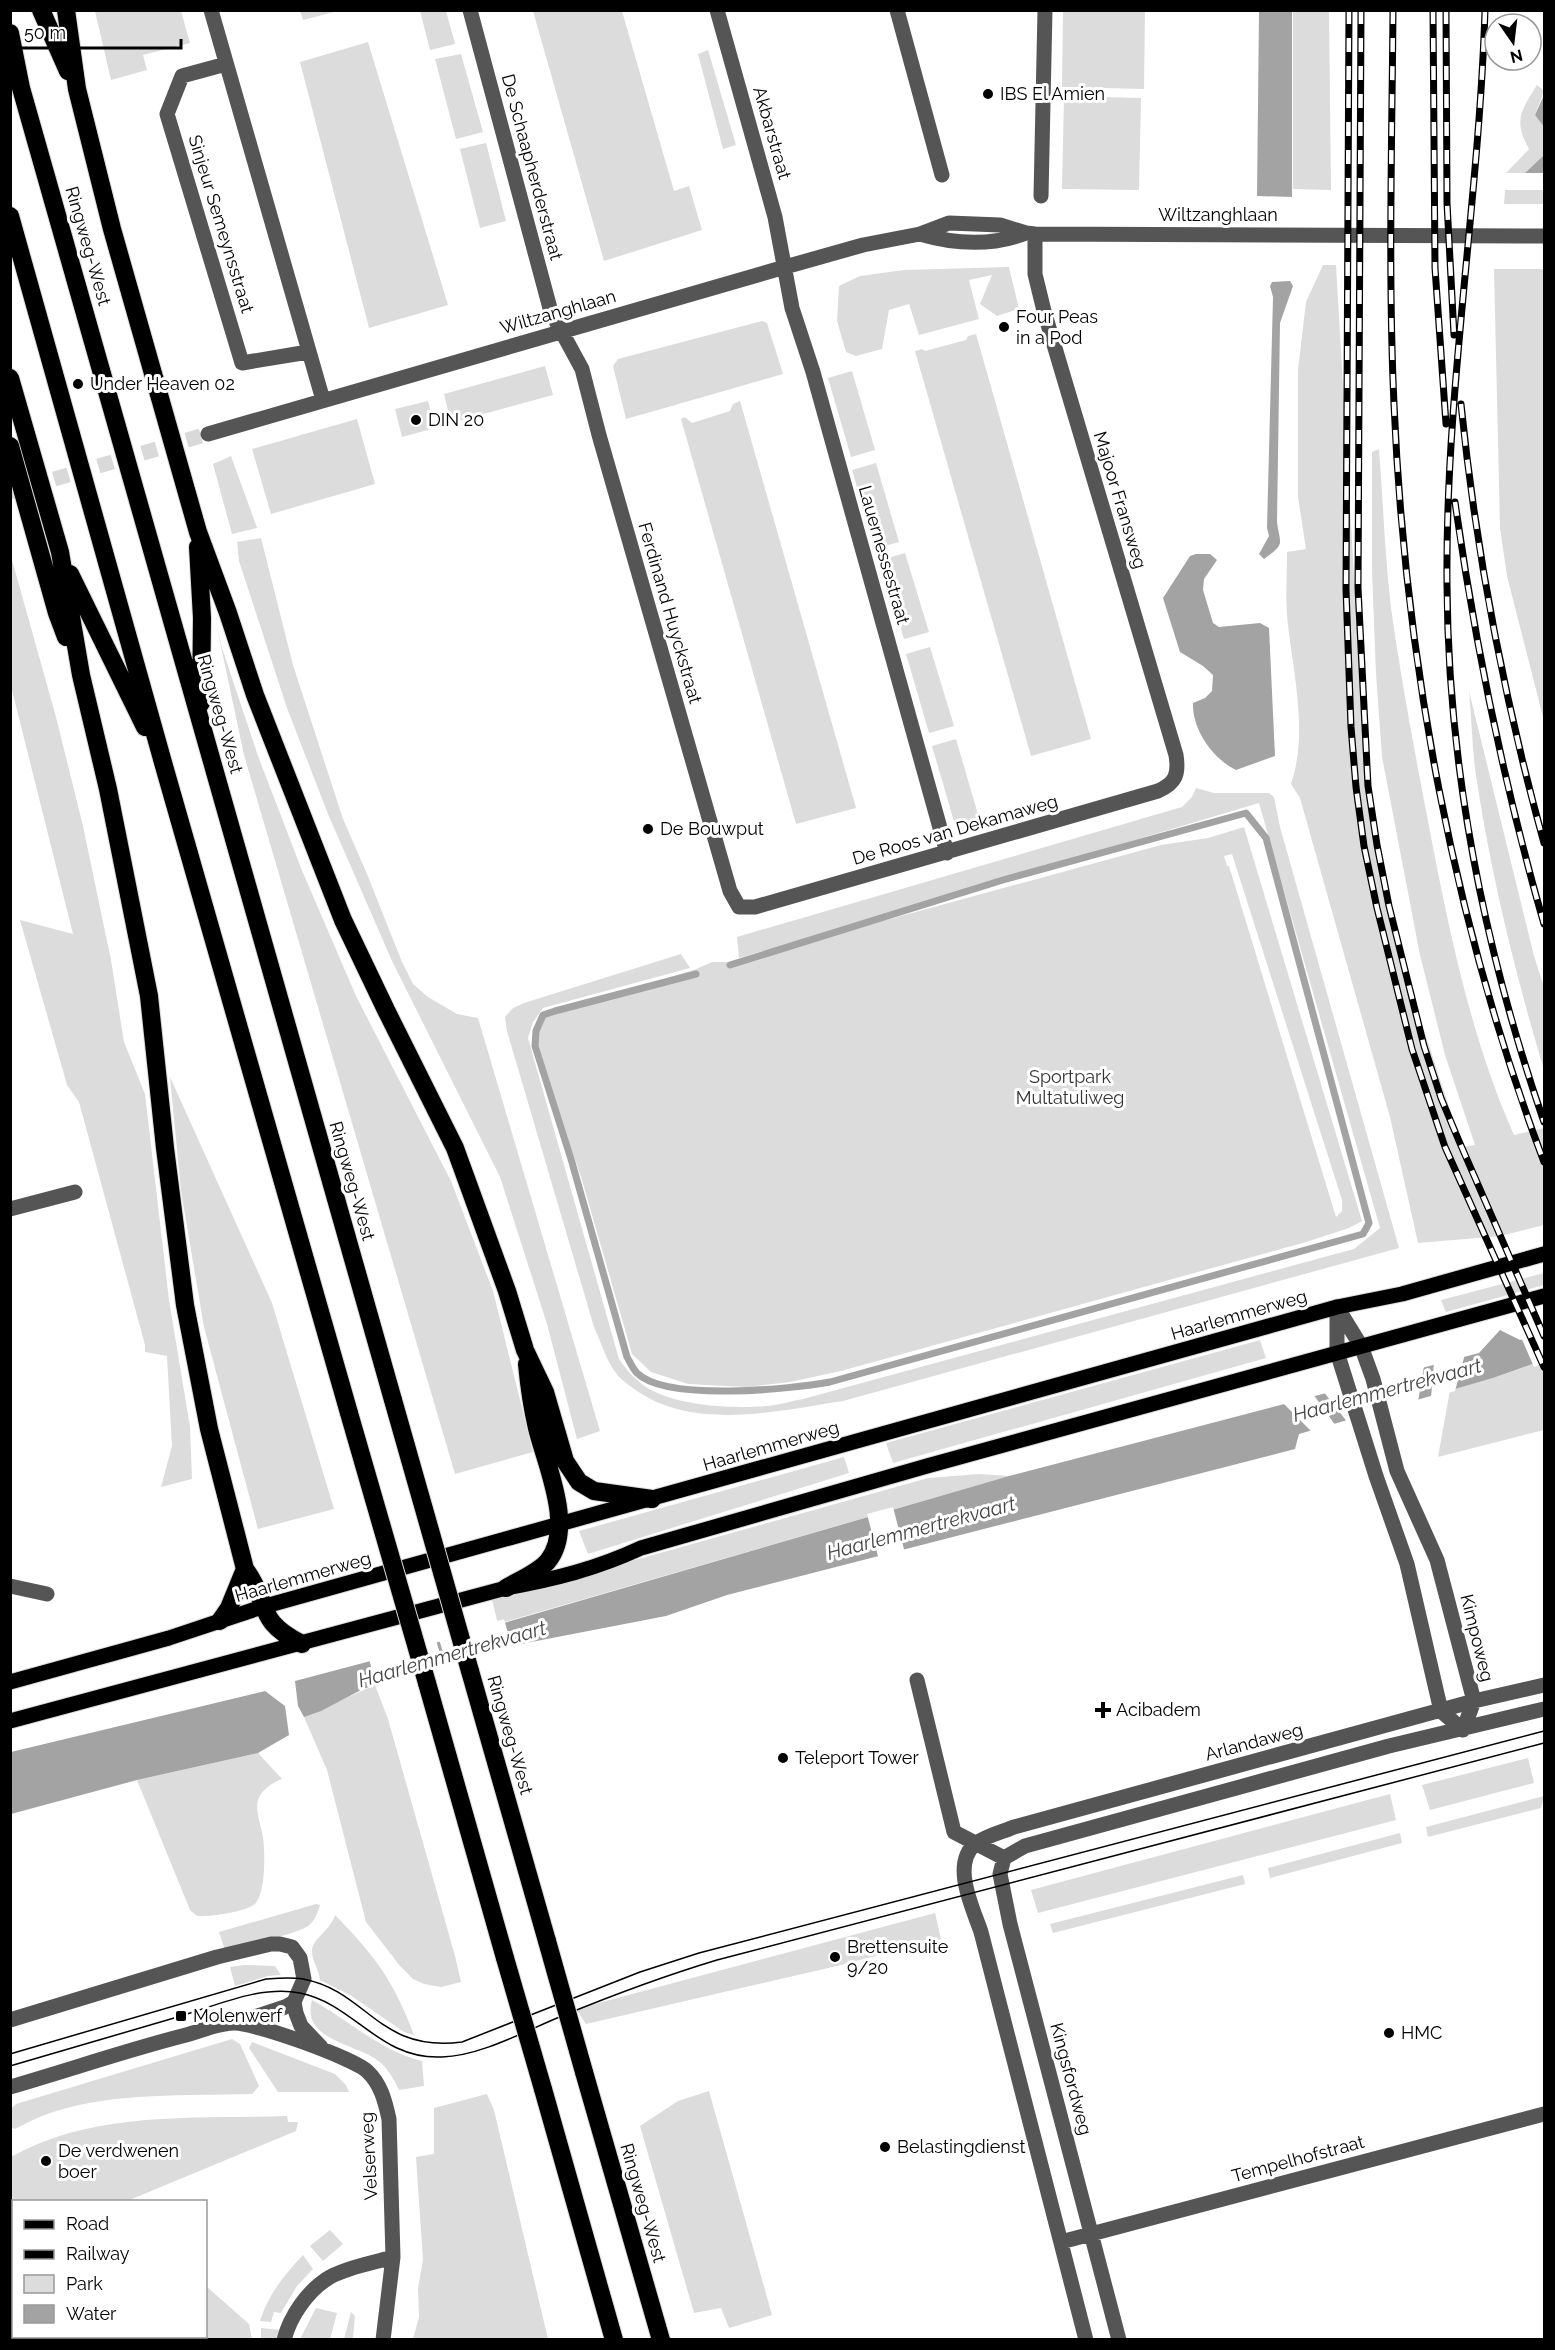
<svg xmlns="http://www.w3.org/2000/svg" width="1555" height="2350" viewBox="0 0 1555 2350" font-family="Raleway,sans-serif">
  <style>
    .green { fill: #dcdcdc; fill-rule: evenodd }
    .water { fill: #a3a3a3 }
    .pier { fill: #fff }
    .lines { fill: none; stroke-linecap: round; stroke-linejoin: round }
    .stream { stroke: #a3a3a3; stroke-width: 7 }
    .minor-tunnel { stroke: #d9d9d9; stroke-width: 15; stroke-dasharray: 15 8; stroke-linecap: butt }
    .major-casing { stroke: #dbdbdb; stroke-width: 17 }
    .highway-casing { stroke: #dbdbdb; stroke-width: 20 }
    .minor { stroke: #555; stroke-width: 15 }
    .major { stroke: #000; stroke-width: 15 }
    .highway { stroke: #000; stroke-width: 18 }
    .tram { stroke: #000; stroke-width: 1.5 }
    .rail-casing { stroke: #000; stroke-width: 7 }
    .rail { stroke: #fff; stroke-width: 4.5; stroke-dasharray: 14; stroke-linecap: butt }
    .highway-bridge-casing { stroke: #dbdbdb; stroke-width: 20; stroke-linecap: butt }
    .highway-bridge { stroke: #000; stroke-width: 18 }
    .poi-dot { fill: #000; stroke: #fff; stroke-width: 2 }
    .labels { text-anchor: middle; stroke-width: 6; stroke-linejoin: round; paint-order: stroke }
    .poi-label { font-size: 18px; fill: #000; stroke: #fff; text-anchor: start }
    .street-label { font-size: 18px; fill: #000; stroke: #fff }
    .park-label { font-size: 18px; fill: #333; stroke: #fff }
    .water-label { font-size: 20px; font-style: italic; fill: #444; stroke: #fff }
  </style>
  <rect width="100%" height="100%" fill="#fff"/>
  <path class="green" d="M 300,10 L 338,10 L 338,11 L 303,20 Z
    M 95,11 L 181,11 L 190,43 L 143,55 L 147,70 L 111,80 Z
    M 420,11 L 446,11 L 455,44 L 430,50 Z
    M 533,11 L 622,11 L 674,191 L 689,186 L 702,230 L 604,261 Z
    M 1063,11 L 1145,11 L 1144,89 L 1062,87 Z
    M 1293,11 L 1329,11 L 1331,190 L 1293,189 Z
    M 368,42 L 448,305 L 369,328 L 300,62 Z
    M 708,50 L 736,145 L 723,149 L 698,54 Z
    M 461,54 L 483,132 L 456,139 L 435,59 Z
    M 1537,85 L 1544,91 L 1535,115 L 1544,127 L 1544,155 L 1525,173 L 1506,173 L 1529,149 C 1513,120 1521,111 1537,85 Z
    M 1064,96 L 1141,98 L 1139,190 L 1062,189 Z
    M 486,143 L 506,221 L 480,228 L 460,149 Z
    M 1505,190 L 1544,190 L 1544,204 L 1504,204 Z
    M 1323,265 L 1336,265 L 1363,732 L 1374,848 L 1401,959 L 1462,1147 L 1475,1145 L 1445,1055 L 1420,955 L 1382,757 L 1376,674 L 1372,571 L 1372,452 L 1379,449 C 1383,502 1385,556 1391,608 C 1402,686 1417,764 1432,842 C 1451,940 1473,1043 1514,1135 L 1544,1128 L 1544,1225 L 1501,1236 L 1418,1243 L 1390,1117 L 1300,798 L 1291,784 C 1308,734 1294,677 1288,625 C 1285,601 1287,576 1287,552 L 1306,549 L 1298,497 L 1298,370 L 1306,302 Z
    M 1009,267 L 1019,309 L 997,316 L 980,304 L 992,275 L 969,280 L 979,319 L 919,335 L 909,304 L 889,310 L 882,349 L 856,356 L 846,352 L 837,321 L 839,286 L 860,276 L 904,270 Z
    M 1494,269 L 1544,269 L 1544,721 L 1507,576 L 1500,528 Z
    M 762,321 L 767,323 L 783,374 L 626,419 L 613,366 L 618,359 Z
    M 976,334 L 1091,739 L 1031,756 L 915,351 L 922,349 L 925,351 L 966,340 L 968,336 Z
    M 545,366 L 553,395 L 451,423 L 444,394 Z
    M 852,371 L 875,450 L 851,457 L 828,378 Z
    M 428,401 L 435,428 L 402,437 L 395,409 Z
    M 740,401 L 856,808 L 796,824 L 681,419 L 685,417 L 692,423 L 730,411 L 733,404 Z
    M 357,419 L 375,484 L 271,514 L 252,449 Z
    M 231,456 L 257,528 L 232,534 L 213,464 Z
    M 876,463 L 899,542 L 875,549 L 852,470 Z
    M 261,538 L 293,665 L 343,819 L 367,874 L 402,962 L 413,984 L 428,997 L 457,1014 L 478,1018 L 600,1431 L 577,1439 L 547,1324 L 500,1177 L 392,961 L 328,814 L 287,708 L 239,561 L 237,542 Z
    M 905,553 L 929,632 L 904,639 L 881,560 Z
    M 12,560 L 56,717 L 83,826 L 111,960 L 124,1042 L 145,1094 L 169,1300 L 190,1427 L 192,1479 L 161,1487 L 172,1446 L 167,1356 L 145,1352 L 145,1345 L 79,1102 L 67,1085 L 20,920 L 73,934 L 11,686 Z
    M 216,623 L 222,648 L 258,756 L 301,868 L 356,996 L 451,1181 L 493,1291 L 533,1452 L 455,1474 L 244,755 Z
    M 930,647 L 954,726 L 929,733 L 906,654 Z
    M 1469,691 L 1534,956 L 1544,987 L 1544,1070 C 1516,976 1492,880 1477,782 C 1472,752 1472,721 1469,691 Z
    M 956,739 L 979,818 L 955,825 L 932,746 Z
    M 1196,788 L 1214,793 L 1269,793 L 1274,797 L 1280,827 L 1399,1248 L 843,1401 C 777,1411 696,1431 637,1391 C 630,1386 621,1380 616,1373 C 606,1360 601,1342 594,1327 L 507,1031 L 505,1017 L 513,1008 L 524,1003 L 681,954 L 690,968 L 543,1008 L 533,1022 L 528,1038 L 619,1359 C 624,1366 630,1374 637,1380 C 664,1406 730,1409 767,1406 C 779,1405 791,1401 803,1399 L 1354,1249 L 1380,1228 L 1259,803 L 739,958 L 737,937 L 1182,807 L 1192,797 Z
    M 1244,827 L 1362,1221 L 1349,1228 L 1306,1242 L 841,1371 L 790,1382 L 747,1387 L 688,1384 L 651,1372 L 632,1354 L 582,1180 L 533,1038 L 539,1019 L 555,1011 L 694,970 L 712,962 L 733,962 L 1161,845 L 1208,838 ZM 1232,854 L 1342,1200 L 1342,1211 L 1336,1217 L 1229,866 L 1227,866 L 1224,856 Z
    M 170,1077 L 272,1303 L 334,1509 L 258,1529 L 204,1327 L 181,1191 Z
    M 1544,1273 L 1544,1285 L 1446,1312 L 1441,1300 Z
    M 1260,1340 L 1266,1358 L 893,1463 L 886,1443 Z
    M 1544,1360 L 1544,1430 L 1438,1457 L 1450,1390 L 1493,1378 Z
    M 844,1457 L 849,1473 L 588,1554 L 579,1531 Z
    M 979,1474 L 1009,1476 L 498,1624 L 492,1600 L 928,1478 Z
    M 375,1685 L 388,1719 L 455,1956 L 461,1982 L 441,1987 L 424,1984 L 413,1979 L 400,1966 L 366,1922 L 327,1770 L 304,1717 Z
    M 258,1753 L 282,1779 C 272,1783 262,1789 258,1800 C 255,1811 261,1825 263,1837 C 265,1853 266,1892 255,1904 C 246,1912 209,1917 197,1916 L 190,1910 L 137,1780 Z
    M 1528,1758 L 1534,1783 L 1430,1810 L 1422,1785 Z
    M 1390,1794 L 1396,1820 L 1038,1913 L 1031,1890 Z
    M 1544,1796 L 1541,1808 L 1428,1837 L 1426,1827 Z
    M 1400,1833 L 1402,1843 L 1270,1878 L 1268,1868 Z
    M 1243,1875 L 1245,1884 L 1053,1933 L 1050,1924 Z
    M 316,1904 L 320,1905 C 318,1912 315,1921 308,1926 C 295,1935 243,1945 225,1950 L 219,1932 Z
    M 935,1913 L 941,1939 L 837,1966 L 586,2024 L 576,2009 Z
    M 335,1915 C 375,1956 394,1981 414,2035 L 404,2032 L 350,1995 L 320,1980 C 319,1970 312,1961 312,1951 C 312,1939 330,1931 335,1915 Z
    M 245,1965 L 275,1966 L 281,1975 L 268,1976 L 235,1986 L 230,1967 Z
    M 312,2000 C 349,2020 380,2051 422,2061 L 424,2086 L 399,2090 C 394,2079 387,2067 377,2060 C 354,2043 301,2040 312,2000 Z
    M 232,2039 L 240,2044 L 259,2086 L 252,2094 C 187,2096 116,2092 53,2112 C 40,2116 27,2123 15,2129 L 11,2127 L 11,2109 L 16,2104 Z
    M 252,2042 L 335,2074 L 346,2085 L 349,2092 L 278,2092 L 249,2048 Z
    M 709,2091 L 772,2315 L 729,2328 L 721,2308 L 694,2313 L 640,2126 L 678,2101 Z
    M 487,2094 L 494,2110 L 548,2339 L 413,2339 L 419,2317 L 418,2288 L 423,2260 L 416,2157 L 434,2154 L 434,2108 Z
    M 287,2116 L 288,2122 L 298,2122 L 296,2131 L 127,2201 L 14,2202 L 13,2259 L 11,2260 L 11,2157 C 93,2110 196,2119 287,2116 Z
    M 330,2230 L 343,2244 L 323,2261 L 310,2246 Z
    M 303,2255 L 313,2269 L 297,2286 L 281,2313 L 274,2312 L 271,2322 L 260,2321 C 268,2295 284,2275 303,2255 Z
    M 206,2286 L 249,2324 L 252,2339 L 102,2339 L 102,2337 L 206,2336 Z
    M 316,2308 L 337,2313 L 330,2339 L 300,2339 Z
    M 351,2312 L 355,2316 L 353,2339 L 344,2339 Z
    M 261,2328 L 281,2330 L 279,2339 L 261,2340 Z"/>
  <path class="water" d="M 1259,11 L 1292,11 L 1292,197 L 1257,196 Z
    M 1544,95 L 1544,127 L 1535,115 Z
    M 1544,155 L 1544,173 L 1525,173 Z
    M 1290,281 L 1293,286 L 1280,323 L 1277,522 C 1280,545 1286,543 1264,559 L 1259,554 L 1269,536 L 1267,528 L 1273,297 L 1270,286 L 1272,282 Z
    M 1196,554 L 1210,554 L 1217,560 L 1204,579 L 1203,590 L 1213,623 L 1219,627 L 1260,623 L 1269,628 L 1275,756 L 1236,770 C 1213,759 1192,730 1193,703 L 1205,698 L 1212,691 L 1213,675 L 1203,666 L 1180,652 L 1163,598 L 1190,556 Z
    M 1500,1330 L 1520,1340 L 1544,1335 L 1544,1360 L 1493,1378 L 1299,1434 L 1295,1449 L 727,1595 L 666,1616 L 495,1649 L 363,1689 L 321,1711 L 304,1717 L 298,1706 L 295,1681 L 397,1654 L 1009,1476 L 1479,1353 Z
    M 265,1691 L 285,1706 L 289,1735 L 258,1753 L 137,1780 L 11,1814 L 11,1752 Z"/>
  <path class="pier" d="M 1544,1332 L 1544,1363 L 1534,1367 L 1521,1337 Z
    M 1465,1354 L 1455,1391 L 1431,1398 L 1434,1362 Z
    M 1424,1366 L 1418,1402 L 1348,1423 L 1323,1391 Z
    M 1313,1394 L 1336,1426 L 1313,1433 L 1282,1402 Z
    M 893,1507 L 905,1553 L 879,1560 L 867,1514 Z
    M 504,1619 L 512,1648 L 447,1666 L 439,1639 Z
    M 436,1640 L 444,1667 L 377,1687 L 369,1659 Z"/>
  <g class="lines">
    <path class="stream" d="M 696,974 L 555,1011 L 543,1015 L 536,1031 L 535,1046 L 571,1159 L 627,1357 C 630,1362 633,1369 637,1373 C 666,1402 792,1389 830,1382 L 1363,1234 L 1369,1223 L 1266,838 L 1246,813 L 1003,880 L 730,965"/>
    <path class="minor-tunnel" d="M 10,492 L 208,434"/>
    <defs>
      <path id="major" d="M 10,1682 L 169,1638 L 262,1607 L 1337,1307 L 1402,1294 L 1544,1254
        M 10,1721 L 506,1588 C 555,1579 596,1569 641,1548 L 927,1466 L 1544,1296"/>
      <path id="highway" d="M 41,10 L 68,71
        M 66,10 L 77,89 L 112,229 L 198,532 L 228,613 L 255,695 L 343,920 L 386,1010 L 455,1148 L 507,1291 L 525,1350 L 545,1392 L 565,1461 L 579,1482 L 594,1491 L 652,1499
        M 10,33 L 21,88 L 393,1400
        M 10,216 L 164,766 L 349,1413
        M 10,378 L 60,552 L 81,675 L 108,789 L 149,996 L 165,1148 L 185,1305 L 209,1429 L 245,1569 C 271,1604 254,1620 302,1644
        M 10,446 L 57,613 L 66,637
        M 198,547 L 202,618 L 201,703
        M 70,574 L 145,727
        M 506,1588 C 519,1580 538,1573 548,1561 C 575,1527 546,1465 537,1428 C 532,1407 529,1386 527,1364
        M 220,1621 L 229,1608 L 245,1569
        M 470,1671 L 547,1941
        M 427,1683 L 505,1958
        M 584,2072 L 661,2340
        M 543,2089 L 614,2340"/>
    </defs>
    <use href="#major" class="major-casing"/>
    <use href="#highway" class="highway-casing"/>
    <path class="minor" d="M 211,10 L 323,400
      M 470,10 L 551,312 L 582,369 L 599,435 L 730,891 L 739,907 L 755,907 L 1158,791 C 1176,783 1179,774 1176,755 L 1044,311 L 1035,274 L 1035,234
      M 717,10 L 775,217 L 792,308 L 813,372 L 947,853
      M 897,10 L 942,175
      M 226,64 L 182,76 L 167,114 L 242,363 L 308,352
      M 1041,196 L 1045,10
      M 920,234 C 954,244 992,246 1026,233
      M 208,434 L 785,267 L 863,245 L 920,234 L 949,223 L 1000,225 L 1026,233 L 1035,234 L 1544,236
      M 10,1209 L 75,1192
      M 1337,1307 L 1361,1346 L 1373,1379 L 1397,1471 L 1437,1560 L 1474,1701 L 1463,1730
      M 1337,1307 L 1337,1352 L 1376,1476 L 1407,1564 L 1441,1711 L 1463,1730
      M 10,1586 L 47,1594
      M 917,1680 L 954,1832 L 1004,1858
      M 1004,1858 L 1025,1846 L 1389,1746 L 1544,1709
      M 1004,1858 L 1000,1874 L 1010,1924 L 1119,2340
      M 10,2020 L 217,1957 L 271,1944 L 280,1944 L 292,1947 L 300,1958 L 304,1979 L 294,2002 L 296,2013 L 301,2026 L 321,2047
      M 239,2022 L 285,2007 L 294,2002
      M 10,2087 C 69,2070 127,2050 186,2035 C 201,2031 218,2023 234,2023 C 253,2022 353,2058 367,2071 C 381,2084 385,2101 389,2119 L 393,2257 L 383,2340
      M 1061,2242 L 1544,2114
      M 284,2340 C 290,2316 308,2290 330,2277 C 348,2267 373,2263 393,2257
      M 1086,2340 L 981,1932 C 973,1908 951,1865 975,1844 C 985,1836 1002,1832 1014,1827 L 1474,1701 L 1544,1685"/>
    <use href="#major" class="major"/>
    <use href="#highway" class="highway"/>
    <path class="tram" d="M 10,2054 L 266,1979 C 279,1978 291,1977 303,1979 C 368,1991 378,2053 462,2042 L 640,1972 L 699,1953 L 1544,1731
      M 10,2066 C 67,2049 124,2033 181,2016 C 218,2005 261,1985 300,1993 C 355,2004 379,2060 442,2057 C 481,2056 527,2030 562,2016 C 613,1995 664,1976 717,1960 L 1544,1743"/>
    <defs>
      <path id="rail" d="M 1349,10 L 1346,589 L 1351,727 L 1356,787 L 1364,846 L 1377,908 L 1412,1049 L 1445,1147 L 1544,1367
        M 1361,10 L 1358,588 L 1368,786 L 1377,845 L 1389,906 L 1424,1046 L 1441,1098 L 1459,1141 L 1544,1336
        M 1393,10 C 1392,142 1388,273 1394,404 C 1405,662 1453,921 1544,1162
        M 1433,10 L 1435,268 L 1446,424
        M 1446,10 L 1447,203 L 1454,335
        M 1485,10 C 1479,202 1445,393 1447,585 C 1448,768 1484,949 1544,1122
        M 1461,404 C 1476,552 1504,699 1544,843
        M 1455,502 C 1475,644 1504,785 1544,924"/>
    </defs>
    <use href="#rail" class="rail-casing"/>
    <use href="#rail" class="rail"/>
    <defs>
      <path id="highway-bridge" d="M 393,1400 L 470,1671
        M 349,1413 L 427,1683
        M 547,1941 L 584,2072
        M 505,1958 L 543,2089"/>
    </defs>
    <use href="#highway-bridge" class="highway-bridge-casing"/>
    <use href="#highway-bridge" class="highway-bridge"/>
  </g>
  <g class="poi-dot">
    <circle cx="988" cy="94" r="6"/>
    <circle cx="1004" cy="327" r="6"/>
    <circle cx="78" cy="384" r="6"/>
    <circle cx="416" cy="420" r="6"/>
    <circle cx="648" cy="829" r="6"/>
    <path d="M1100 1701h6v6h6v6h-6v6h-6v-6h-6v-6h6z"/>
    <circle cx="783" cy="1758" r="6"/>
    <circle cx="835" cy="1957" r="6"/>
    <rect x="175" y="2010" width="12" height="12" rx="3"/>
    <circle cx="1389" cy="2033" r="6"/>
    <circle cx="885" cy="2147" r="6"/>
    <circle cx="46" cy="2161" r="6"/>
  </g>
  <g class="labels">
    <g class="poi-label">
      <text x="1000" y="100">IBS El Amien</text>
      <text x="1016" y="323">Four Peas<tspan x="1016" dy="21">in a Pod</tspan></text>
      <text x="90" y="390">Under Heaven 02</text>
      <text x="428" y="426">DIN 20</text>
      <text x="660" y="835">De Bouwput</text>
      <text x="1116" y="1716">Acibadem</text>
      <text x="795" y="1764">Teleport Tower</text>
      <text x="847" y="1953">Brettensuite<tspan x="847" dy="21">9/20</tspan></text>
      <text x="193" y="2022">Molenwerf</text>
      <text x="1401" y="2039">HMC</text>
      <text x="897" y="2153">Belastingdienst</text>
      <text x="58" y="2157">De verdwenen<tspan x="58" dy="21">boer</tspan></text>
    </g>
    <g class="street-label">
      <text transform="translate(772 133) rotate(74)" y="6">Akbarstraat</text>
      <text transform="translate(532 167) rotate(75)" y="6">De Schaapherderstraat</text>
      <text x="1218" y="221">Wiltzanghlaan</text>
      <text transform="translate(221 224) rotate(73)" y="6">Sinjeur Semeynsstraat</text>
      <text transform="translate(88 246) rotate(74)" y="6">Ringweg-West</text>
      <text transform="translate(558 312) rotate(-16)" y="6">Wiltzanghlaan</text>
      <text transform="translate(1120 500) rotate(73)" y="6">Majoor Fransweg</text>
      <text transform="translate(884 555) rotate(74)" y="6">Lauernessestraat</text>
      <text transform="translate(670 613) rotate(74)" y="6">Ferdinand Huyckstraat</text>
      <text transform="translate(220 714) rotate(74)" y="6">Ringweg-West</text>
      <text transform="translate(955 830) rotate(-16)" y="6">De Roos van Dekamaweg</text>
      <text transform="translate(352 1181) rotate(74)" y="6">Ringweg-West</text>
      <text transform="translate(1239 1315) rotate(-16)" y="6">Haarlemmerweg</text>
      <text transform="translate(771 1446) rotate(-16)" y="6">Haarlemmerweg</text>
      <text transform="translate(303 1577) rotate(-16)" y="6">Haarlemmerweg</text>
      <text transform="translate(1477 1638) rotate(76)" y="6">Kimpoweg</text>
      <text transform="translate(510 1735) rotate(74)" y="6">Ringweg-West</text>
      <text transform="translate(1254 1742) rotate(-15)" y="6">Arlandaweg</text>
      <text transform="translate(1071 2079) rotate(75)" y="6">Kingsfordweg</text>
      <text transform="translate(369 2156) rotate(-93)" y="6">Velserweg</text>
      <text transform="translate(1298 2159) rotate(-15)" y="6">Tempelhofstraat</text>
      <text transform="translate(643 2203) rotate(74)" y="6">Ringweg-West</text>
    </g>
    <g class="park-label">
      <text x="1070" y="1083">Sportpark<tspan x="1070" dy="21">Multatuliweg</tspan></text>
    </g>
    <g class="water-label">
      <text transform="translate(1387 1390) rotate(-15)" y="7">Haarlemmertrekvaart</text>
      <text transform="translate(921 1528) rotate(-15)" y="7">Haarlemmertrekvaart</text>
      <text transform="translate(452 1654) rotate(-16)" y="7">Haarlemmertrekvaart</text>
    </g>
  </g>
  <rect width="1555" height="2350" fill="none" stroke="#000000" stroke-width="24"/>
  <rect x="12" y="2200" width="195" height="138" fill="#ffffff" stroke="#999999" stroke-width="1.5"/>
  <rect x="24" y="2220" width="30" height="9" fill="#000000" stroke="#999999" stroke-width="1.5"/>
  <text x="66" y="2230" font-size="18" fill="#000000">Road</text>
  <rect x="24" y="2250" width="30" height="9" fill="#000000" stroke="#999999" stroke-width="1.5"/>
  <text x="66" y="2260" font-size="18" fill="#000000">Railway</text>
  <rect x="24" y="2275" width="30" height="18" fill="#dcdcdc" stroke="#999999" stroke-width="1.5"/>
  <text x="66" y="2290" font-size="18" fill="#000000">Park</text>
  <rect x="24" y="2305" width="30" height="18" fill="#a3a3a3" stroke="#999999" stroke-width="1.5"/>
  <text x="66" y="2320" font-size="18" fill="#000000">Water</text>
  <g transform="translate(1513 42) rotate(166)"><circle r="28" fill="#ffffff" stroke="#999999" stroke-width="1.5"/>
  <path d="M0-4.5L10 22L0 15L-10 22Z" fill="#000000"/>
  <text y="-9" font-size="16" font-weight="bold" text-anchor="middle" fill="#000000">N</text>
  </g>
  <path d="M15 39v9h166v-9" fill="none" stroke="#000000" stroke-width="3"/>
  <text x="24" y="39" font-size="18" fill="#000000" stroke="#ffffff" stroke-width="4.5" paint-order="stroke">50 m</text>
</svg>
